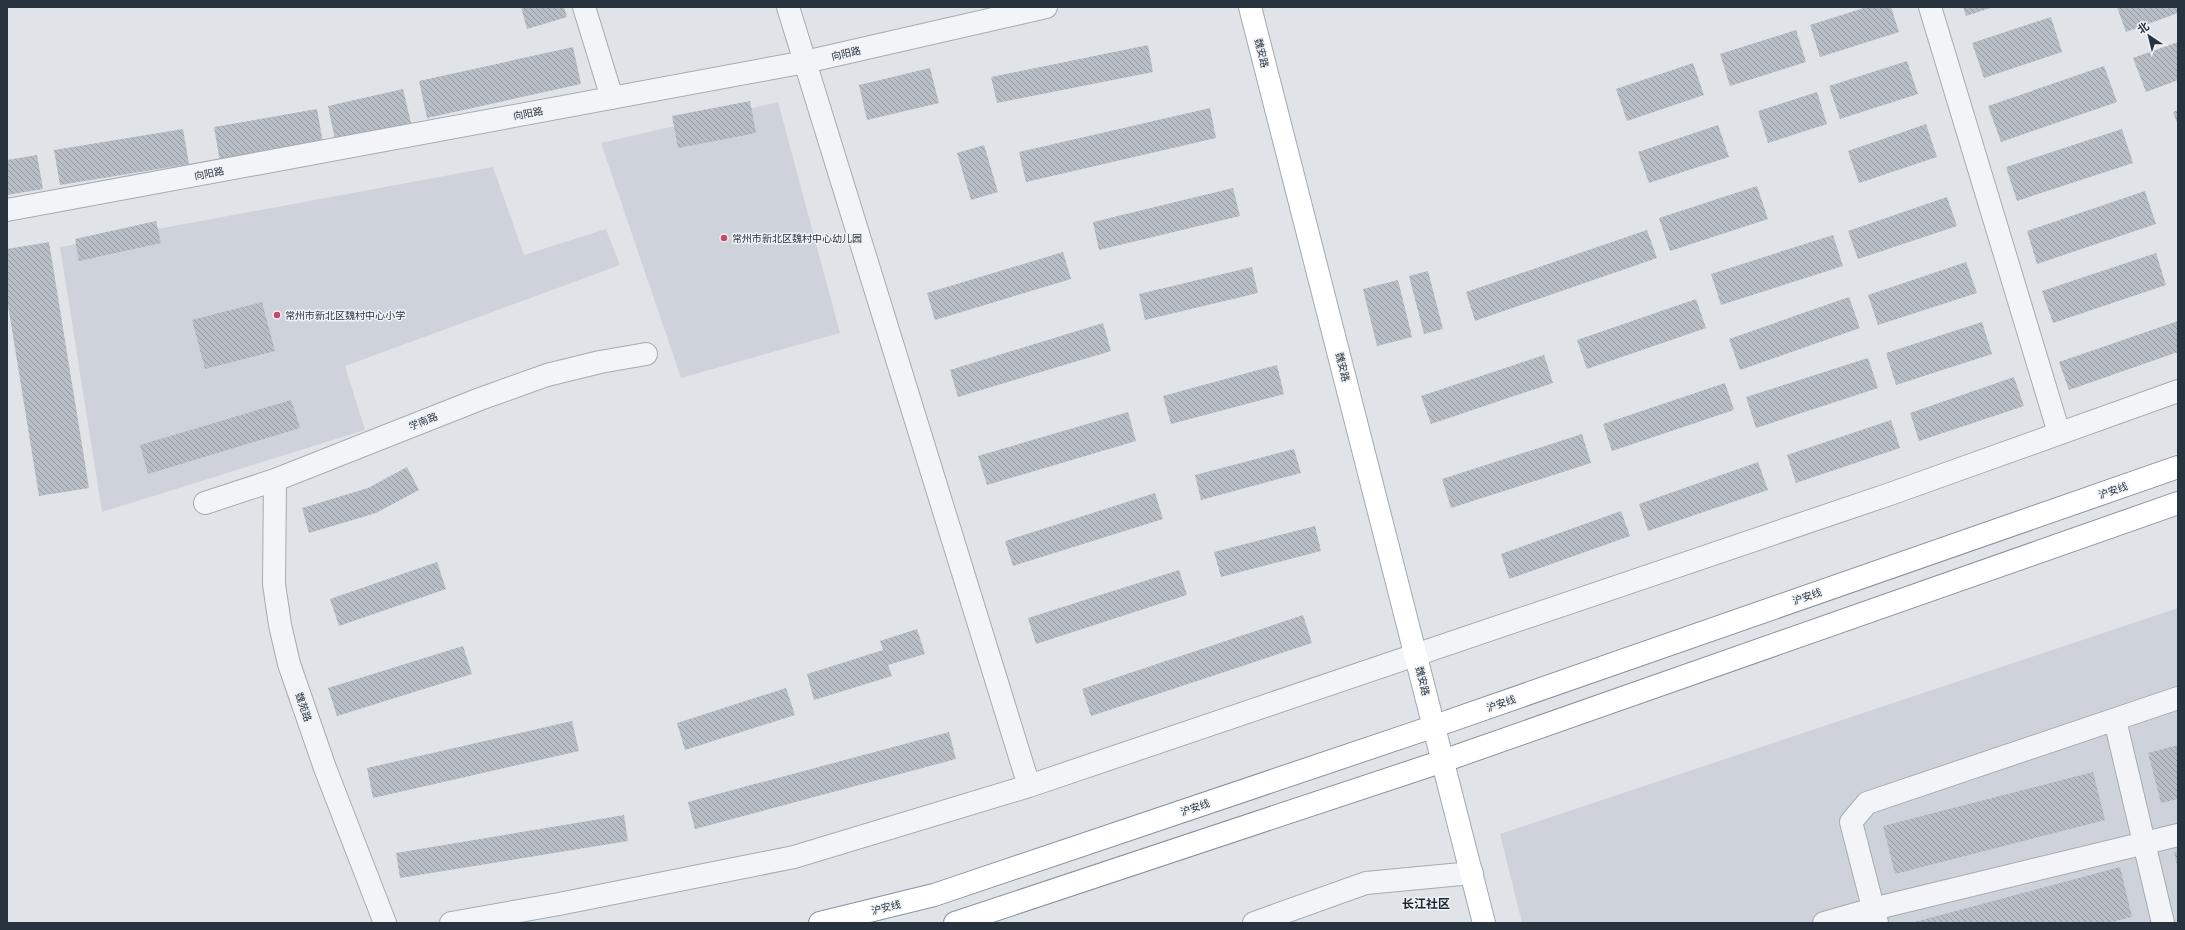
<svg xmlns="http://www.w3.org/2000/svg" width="2185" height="930" viewBox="0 0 2185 930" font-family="Raleway,'Noto Sans SC',sans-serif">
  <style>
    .built { fill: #ced3db }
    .building { fill: url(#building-back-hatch) }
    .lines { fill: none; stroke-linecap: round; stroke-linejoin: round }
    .minor-casing { stroke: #a5abb3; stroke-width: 24 }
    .major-casing { stroke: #9faab4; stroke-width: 24 }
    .highway-casing { stroke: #87939f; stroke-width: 24 }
    .minor { stroke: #f2f4f7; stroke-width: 22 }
    .major { stroke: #fff; stroke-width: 22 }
    .highway { stroke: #fff; stroke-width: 22 }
    .poi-dot { fill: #cd4567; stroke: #eff3f6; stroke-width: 1.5 }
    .labels { text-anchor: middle; stroke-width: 3; stroke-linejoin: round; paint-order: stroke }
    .street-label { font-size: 10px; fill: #283340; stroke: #eff3f6 }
    .poi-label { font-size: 10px; fill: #283340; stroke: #eff3f6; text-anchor: start }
    .quarter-label { font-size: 12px; font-weight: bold; fill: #1b2431; stroke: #eff3f6 }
  </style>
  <defs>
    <pattern id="building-back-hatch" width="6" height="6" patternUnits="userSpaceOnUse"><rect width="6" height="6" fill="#b7bec5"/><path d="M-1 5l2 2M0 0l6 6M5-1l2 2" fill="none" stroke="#959ba1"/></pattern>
  </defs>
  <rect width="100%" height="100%" fill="#e0e4e9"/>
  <path class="built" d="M 778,102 L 840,333 L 681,378 L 601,143 Z
    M 493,167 L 524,255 L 606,229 L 620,265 L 345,366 L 365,430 L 102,512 L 60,247 Z
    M 2178,608 L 2178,923 L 1522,923 L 1500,834 Z"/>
  <path class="building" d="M 521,7 L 564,7 L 567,17 L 527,29 Z
    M 1867,7 L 1891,7 L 1899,32 L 1820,57 L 1810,25 Z
    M 1963,7 L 1993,7 L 1966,16 Z
    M 2117,7 L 2178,7 L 2178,13 L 2126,32 Z
    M 2051,17 L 2062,52 L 1984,78 L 1972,43 Z
    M 1796,30 L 1806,62 L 1730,86 L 1720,54 Z
    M 2178,42 L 2178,80 L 2146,92 L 2133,58 Z
    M 1148,45 L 1153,72 L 997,103 L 991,77 Z
    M 573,47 L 581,84 L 427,118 L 419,81 Z
    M 1907,61 L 1918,94 L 1840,119 L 1829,86 Z
    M 1693,63 L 1704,95 L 1627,121 L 1616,89 Z
    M 2104,66 L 2117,102 L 2001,142 L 1988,106 Z
    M 930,68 L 939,103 L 867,120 L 859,85 Z
    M 403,89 L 411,123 L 335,140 L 328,106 Z
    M 1817,92 L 1827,124 L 1768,143 L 1758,111 Z
    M 750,101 L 756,133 L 678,148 L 672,116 Z
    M 1210,108 L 1216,138 L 1026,182 L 1019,152 Z
    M 317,109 L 323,143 L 220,162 L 214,127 Z
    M 2178,110 L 2178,125 L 2173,112 Z
    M 1926,124 L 1937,157 L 1859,183 L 1848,151 Z
    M 1718,125 L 1729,157 L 1649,183 L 1638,152 Z
    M 183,129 L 189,164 L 60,185 L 54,150 Z
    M 2122,129 L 2133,163 L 2017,201 L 2006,167 Z
    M 984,145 L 998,192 L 971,200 L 957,153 Z
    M 37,155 L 43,189 L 7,195 L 7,160 Z
    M 1757,186 L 1768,219 L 1670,251 L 1659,218 Z
    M 1233,188 L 1240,216 L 1099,250 L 1093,222 Z
    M 2145,191 L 2156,224 L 2037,264 L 2027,231 Z
    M 1947,197 L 1957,226 L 1858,259 L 1848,231 Z
    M 156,221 L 161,243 L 79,261 L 75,239 Z
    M 1647,230 L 1657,258 L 1475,321 L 1466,292 Z
    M 1833,235 L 1843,266 L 1721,305 L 1711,274 Z
    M 49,242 L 89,488 L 39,496 L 7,299 L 7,249 Z
    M 1063,252 L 1071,279 L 935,320 L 927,293 Z
    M 2156,253 L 2166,285 L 2053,323 L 2042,291 Z
    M 1966,262 L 1977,293 L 1878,325 L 1868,295 Z
    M 1252,267 L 1258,293 L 1145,320 L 1139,294 Z
    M 1428,271 L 1443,329 L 1424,334 L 1409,276 Z
    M 1398,280 L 1412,337 L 1377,346 L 1363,289 Z
    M 1849,297 L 1860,328 L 1740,370 L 1729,339 Z
    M 1696,299 L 1706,328 L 1587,369 L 1577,340 Z
    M 262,302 L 275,351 L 205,369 L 192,320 Z
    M 2178,321 L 2178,352 L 2069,390 L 2059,362 Z
    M 1982,322 L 1992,354 L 1896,385 L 1886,353 Z
    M 1103,323 L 1111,351 L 958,397 L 950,370 Z
    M 1544,355 L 1553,383 L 1431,424 L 1421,396 Z
    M 1868,358 L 1878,388 L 1756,428 L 1746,397 Z
    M 1277,365 L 1284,394 L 1171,424 L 1163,396 Z
    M 2014,377 L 2024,406 L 1919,441 L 1910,413 Z
    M 1725,383 L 1734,410 L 1612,451 L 1603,424 Z
    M 291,400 L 300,428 L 148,474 L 140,445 Z
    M 1128,412 L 1136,441 L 987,485 L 978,456 Z
    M 1891,420 L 1900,448 L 1796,483 L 1787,455 Z
    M 1582,434 L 1591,463 L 1451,508 L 1442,479 Z
    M 1294,449 L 1301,473 L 1201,500 L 1195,475 Z
    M 1758,462 L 1768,490 L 1648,531 L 1639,504 Z
    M 407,467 L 419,490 L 376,513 L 309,533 L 302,508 L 368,488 Z
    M 1155,493 L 1163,519 L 1013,566 L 1005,541 Z
    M 1621,511 L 1630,536 L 1509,579 L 1501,554 Z
    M 1315,526 L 1321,551 L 1221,577 L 1214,552 Z
    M 437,562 L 446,589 L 339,626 L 330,599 Z
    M 1179,570 L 1187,595 L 1036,644 L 1028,618 Z
    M 1303,615 L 1312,643 L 1091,716 L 1082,689 Z
    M 917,629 L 925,654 L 888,665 L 892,676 L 814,700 L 807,674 L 883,650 L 880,641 Z
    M 463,646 L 472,674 L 337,716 L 328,688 Z
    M 786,688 L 795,715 L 685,750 L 677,723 Z
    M 572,721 L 579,751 L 373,798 L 367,768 Z
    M 949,732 L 956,759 L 695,829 L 688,802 Z
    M 2178,745 L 2178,799 L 2161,803 L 2148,753 Z
    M 2093,772 L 2105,820 L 1895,874 L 1883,826 Z
    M 624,815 L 628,841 L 400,878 L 396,853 Z
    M 2178,851 L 2178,865 L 2177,866 L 2174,852 Z
    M 2120,867 L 2132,917 L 2108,923 L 1911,923 Z"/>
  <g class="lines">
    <defs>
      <path id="minor" d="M 584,7 L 612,98
        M 788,7 L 1029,786
        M 1930,7 L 2059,433
        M 7,210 L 805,62 L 1046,7
        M 275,480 L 274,584 L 280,625 L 289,664 L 325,768 L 385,923
        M 205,503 L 275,480 L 480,399 L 547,375 L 600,362 L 646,354
        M 2115,720 L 2163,923
        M 451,923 L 559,904 L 794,857 L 1029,786 L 1890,494 L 2178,391
        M 1254,923 L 1366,883 L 1472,873
        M 1824,923 L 1873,909 L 2178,835
        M 1877,923 L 1851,822 L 1867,803 L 2178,698"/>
      <path id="major" d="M 1250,7 L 1484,923"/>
      <path id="highway" d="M 820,923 L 934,895 L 1435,726 L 2178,467
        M 955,923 L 1443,761 L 2178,503"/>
    </defs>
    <use href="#minor" class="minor-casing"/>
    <use href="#major" class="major-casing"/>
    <use href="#highway" class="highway-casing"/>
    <use href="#minor" class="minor"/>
    <use href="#major" class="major"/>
    <use href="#highway" class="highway"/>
  </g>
  <g class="poi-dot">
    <circle cx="724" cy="238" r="4"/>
    <circle cx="277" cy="315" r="4"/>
  </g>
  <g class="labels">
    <g class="street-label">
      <text transform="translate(846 53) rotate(-13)" y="4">向阳路</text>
      <text transform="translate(1262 53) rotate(76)" y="4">魏安路</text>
      <text transform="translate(528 113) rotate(-11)" y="4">向阳路</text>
      <text transform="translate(209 173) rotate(-11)" y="4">向阳路</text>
      <text transform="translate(1343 367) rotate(76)" y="4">魏安路</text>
      <text transform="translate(423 421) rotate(-22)" y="4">学南路</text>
      <text transform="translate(2113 490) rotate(-19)" y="4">沪安线</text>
      <text transform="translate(1807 596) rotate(-19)" y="4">沪安线</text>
      <text transform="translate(1423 681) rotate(76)" y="4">魏安路</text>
      <text transform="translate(1501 703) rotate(-19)" y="4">沪安线</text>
      <text transform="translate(304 707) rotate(71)" y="4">魏苑路</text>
      <text transform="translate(1195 807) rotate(-19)" y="4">沪安线</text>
      <text transform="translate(886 907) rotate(-14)" y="4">沪安线</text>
    </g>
    <g class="poi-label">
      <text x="732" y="242">常州市新北区魏村中心幼儿园</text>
      <text x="285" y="319">常州市新北区魏村中心小学</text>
    </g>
    <g class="quarter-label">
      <text x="1426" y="908">长江社区</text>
    </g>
  </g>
  <rect width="2185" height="930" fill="none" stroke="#283340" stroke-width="16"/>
  <g transform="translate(2149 36) rotate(325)" stroke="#eff3f6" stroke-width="3" paint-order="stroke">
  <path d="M0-3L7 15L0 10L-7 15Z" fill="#283340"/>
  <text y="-6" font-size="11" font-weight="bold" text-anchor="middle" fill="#283340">北</text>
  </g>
</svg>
